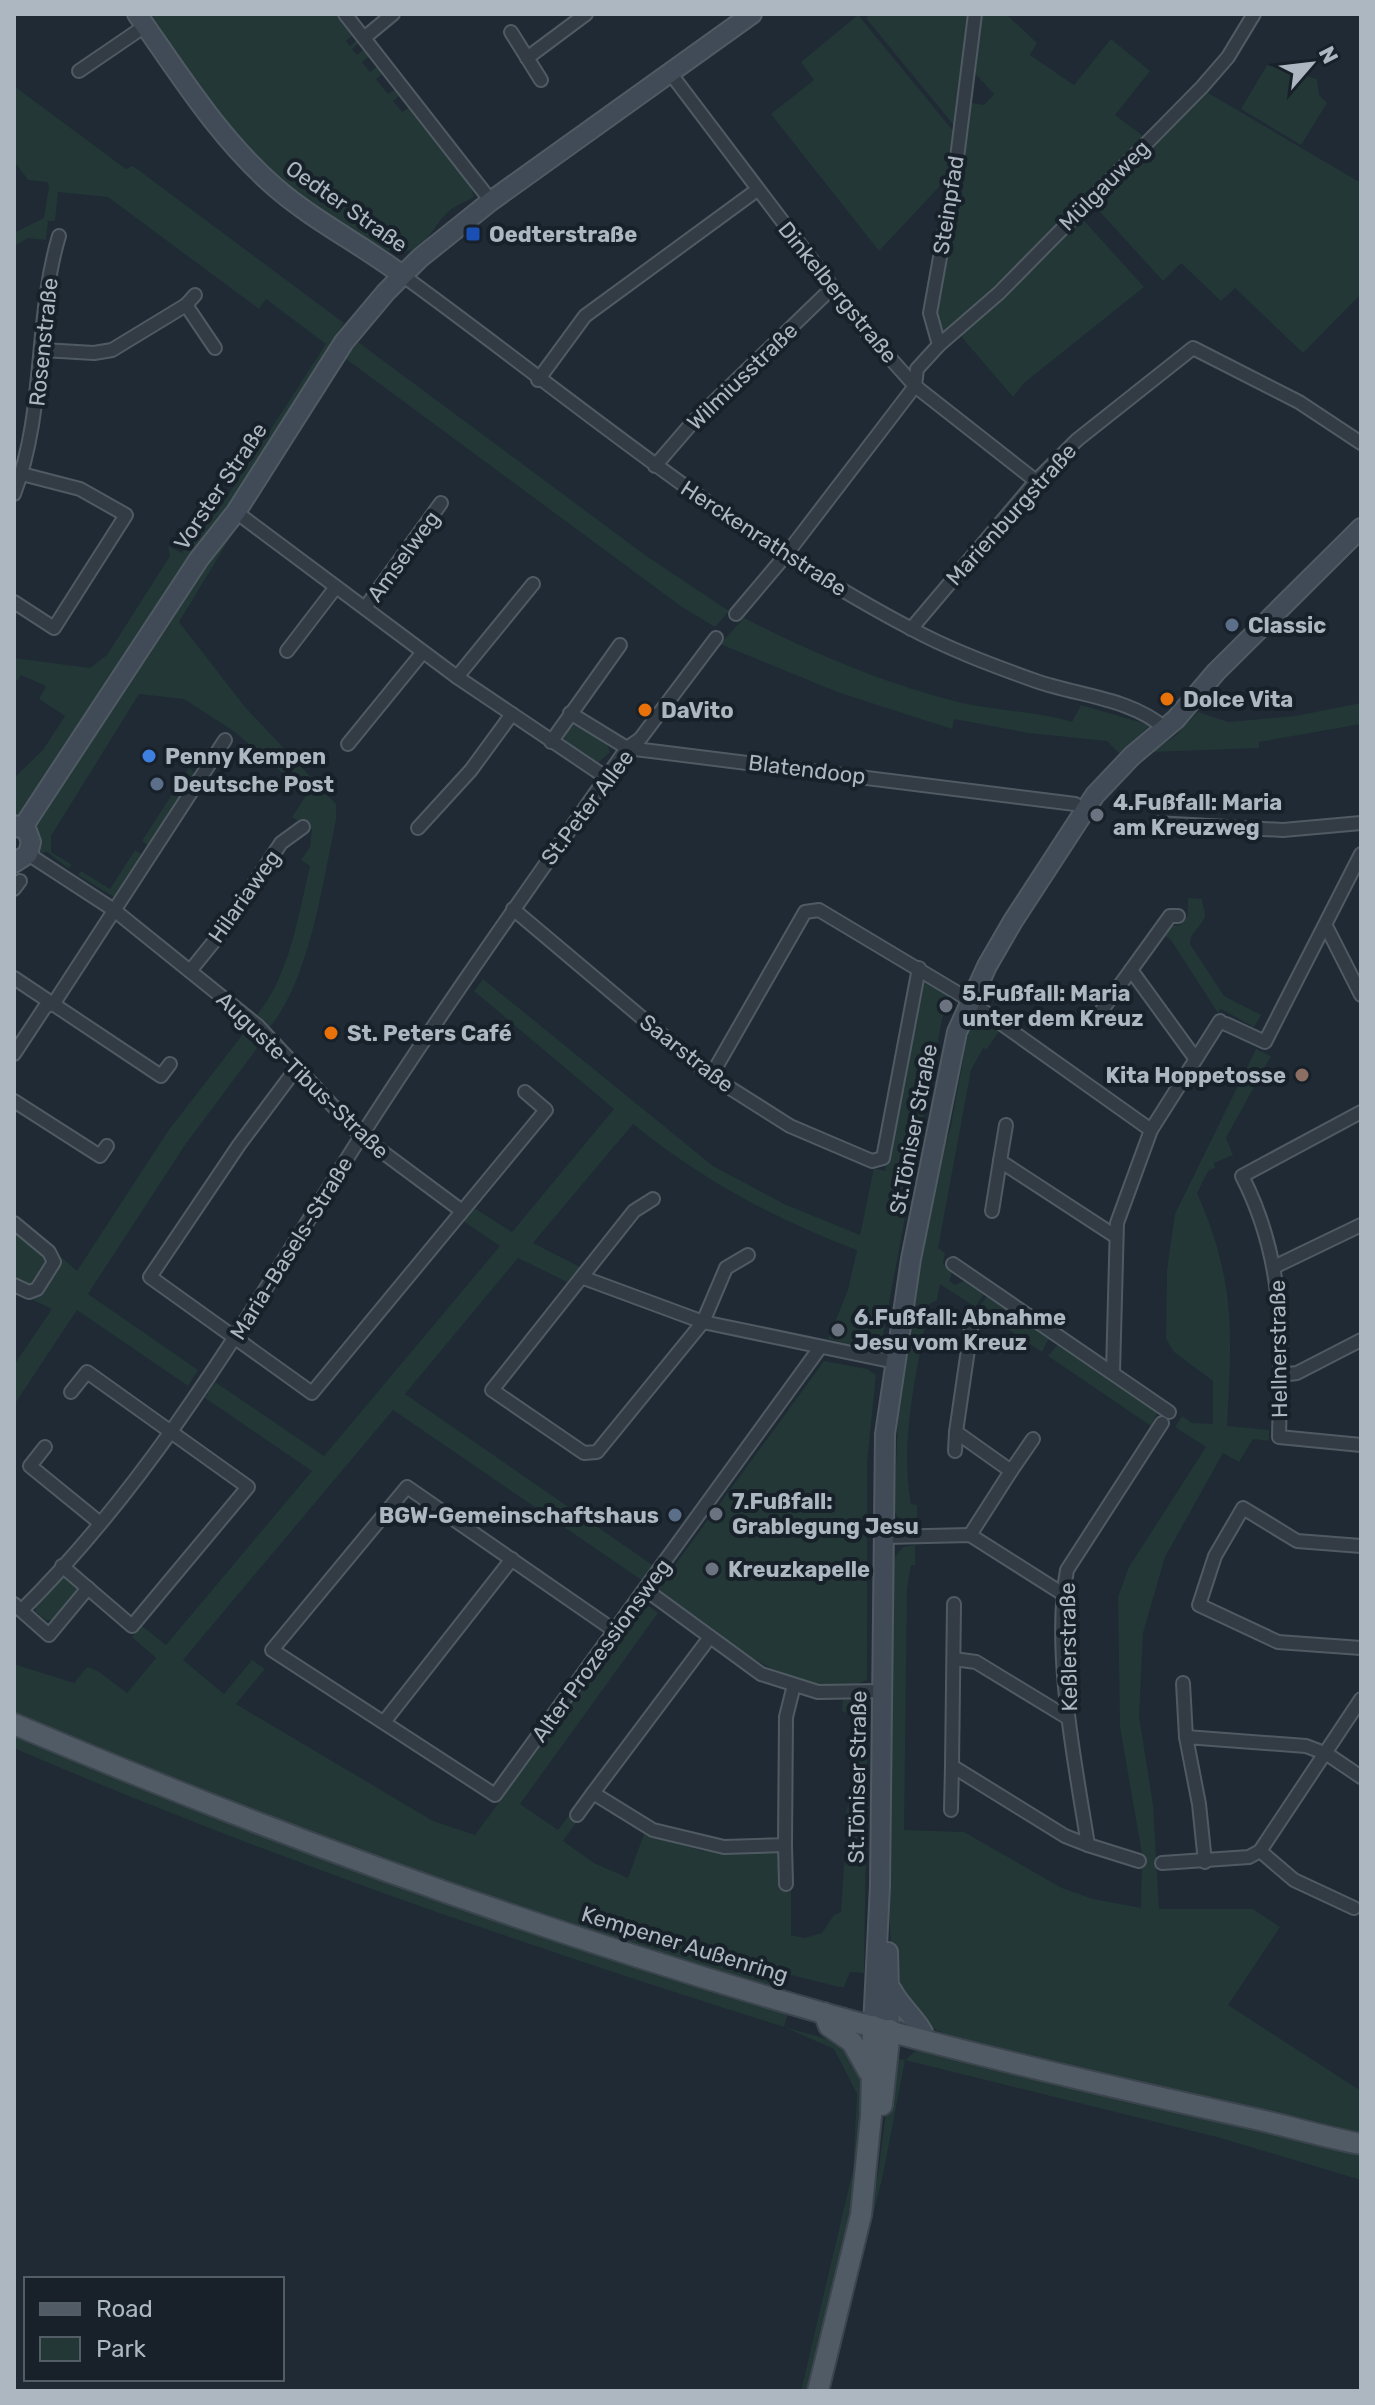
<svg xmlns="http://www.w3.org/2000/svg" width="1375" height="2405" font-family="Rubik,sans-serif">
  <rect width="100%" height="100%" fill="#1f2a34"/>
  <g fill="#223736">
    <path d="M145 14H337L353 35 346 41 350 46 357 40 359 43 352 49 357 55 364 49 370 56 362 62 370 72 378 66 383 73 376 79 388 94 396 89 400 95 393 101 402 112 410 107 470 184 474 197C467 201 459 204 453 208 434 221 430 247 404 252 389 255 366 239 354 232 256 174 208 106 145 14Z"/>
    <polygon points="871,14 971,14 957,129 866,18"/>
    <polygon points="977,14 1006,14 1037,43 1030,55 1074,85 1111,39 1150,71 1115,115 1147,139 997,290 942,337 932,314 965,102 984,105 994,94 969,67"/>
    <polygon points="858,15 954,132 952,173 879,251 771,114 814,80 801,62"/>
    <polygon points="1267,65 1317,79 1319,95 1327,103 1301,145 1241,109"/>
    <polygon points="14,86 126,169 133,166 344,323 329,345 332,348 219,525 23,810 14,818 14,778 43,750 65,716 39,699 46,686 21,675 17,681 14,679 14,658 90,668 107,655 170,556 168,546 182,553 198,527 221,506 326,344 266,299 259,309 108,197 58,192 55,221 48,221 46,240 28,238 14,246 14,233 44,218 49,186 47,182 28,180 14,161"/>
    <polygon points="1203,90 1361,183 1361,294 1303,353 1235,288 1221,301 1181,263 1163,281 1091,202"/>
    <polygon points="1078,214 1144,287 1024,383 1013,397 959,334 919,375 956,331"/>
    <polygon points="358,342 645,555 729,611 715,627 682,607 346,359 316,404 315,398 343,357 346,358"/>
    <path d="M236 528 179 622 245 707 336 804V820C323 881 310 978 270 1027L257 1015C290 974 298 916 310 866L301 860 310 847 312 829 292 817 307 794 235 732 184 699 139 694 51 836V852L72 865 68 868 47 852 41 853 33 835 35 823 202 570Z"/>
    <path d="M744 618C815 654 885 684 962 703 998 711 1038 711 1072 722L1081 705 1150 725 1120 754 1107 741 1028 733 954 719 952 729 840 693 720 644Z"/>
    <polygon points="1361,703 1361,724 1259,742 1259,748 1152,752 1175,736 1198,712 1228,722 1295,716"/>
    <polygon points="571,725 579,726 608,746 610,752 598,763 566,742 563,735"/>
    <polygon points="189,768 197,775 150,847 142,841"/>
    <polygon points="135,850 144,856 117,899 78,875 81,871 110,889"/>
    <path d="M1188 898 1202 899C1202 906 1207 913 1204 919 1199 929 1191 931 1190 944L1224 996 1261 1015 1254 1027 1221 1009 1218 1013 1171 940 1161 933 1166 926 1181 925 1188 915Z"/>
    <path d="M922 977 955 996 942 1019 881 1346 869 1349 828 1339 848 1290 857 1250C774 1219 702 1180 633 1124L533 1243 580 1267 567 1282 518 1258 405 1394 654 1566 643 1581 393 1410 183 1660 224 1694 252 1660 265 1669 236 1704 433 1821 475 1835 643 1607 649 1606 658 1613 520 1804 558 1830 570 1814 578 1820 563 1841 594 1863 628 1878 644 1834 703 1851 782 1853 781 1888 791 1889V1935L804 1938 822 1933 834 1915 841 1912 844 1866 851 1830 843 1823C854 1788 857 1754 856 1717L842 1711 843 1699 868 1703 864 1973 850 1972 844 1987H839L783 1973 784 1990 604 1935 299 1832 14 1717V1664L74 1683 87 1667 98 1671 127 1693 156 1658 132 1637 142 1626 166 1645 312 1471 205 1398 215 1382 324 1456 500 1246 463 1221 474 1208 512 1232 614 1109 474 991 483 979 713 1166 784 1204 860 1235 874 1168 885 1171Z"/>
    <path d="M978 1019 1000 1030 987 1049 983 1048 971 1070 938 1248 945 1253 943 1264 952 1272 949 1281 955 1285 966 1280 984 1294 975 1307 940 1284 937 1300 929 1304C918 1367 899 1440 911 1504L917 1505V1527H905L894 1512 899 1393 940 1157 950 1130 970 1023Z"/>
    <polygon points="243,1034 258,1047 185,1145 88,1294 198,1370 188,1386 77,1310 14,1405 14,1365 52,1309 31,1299 54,1272 60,1256 77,1271 168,1131"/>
    <path d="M1256 1049 1271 1056 1226 1138 1233 1155 1214 1163 1215 1168 1208 1171 1197 1193C1236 1281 1232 1333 1227 1426L1269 1430V1441L1253 1439 1239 1462 1223 1453 1165 1557 1143 1633 1139 1716 1153 1805 1159 1909H1253L1280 1927 1228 2005 1361 2091V2137C1298 2123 940 2050 915 2017 889 1981 891 1936 888 1894L893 1559 903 1547 915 1545V1565H911L907 1588 904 1830 964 1832 1062 1888 1093 1899 1141 1908 1142 1854 1120 1727 1118 1597 1129 1567 1206 1447 1175 1427 1182 1416 1192 1423 1213 1424V1381L1174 1352 1166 1339 1167 1270 1175 1214Z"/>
    <polygon points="14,1230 44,1253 49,1263 43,1275 30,1287 14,1282"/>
    <polygon points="987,1296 1050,1336 1042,1352 978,1309"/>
    <polygon points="1059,1343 1158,1411 1151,1426 1048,1356"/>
    <path d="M824 1361 867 1369 876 1375 867 1462V1680C802 1710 705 1626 656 1591Z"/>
    <polygon points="67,1575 76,1583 78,1592 54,1620 46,1620 36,1612 35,1604 59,1576"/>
    <path d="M14 1733 789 2011 784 2027 849 2045 862 2066 866 2157 813 2391H801L853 2170 857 2094 834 2049 784 2027C524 1945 264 1856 14 1748Z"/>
    <polygon points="920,2047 1080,2090 1335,2148 1361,2156 1361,2180 1217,2137 905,2060 883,2175 829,2391 825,2391 878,2174 893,2057 905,2060"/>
  </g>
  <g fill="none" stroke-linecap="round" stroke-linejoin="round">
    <g stroke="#505a63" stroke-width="16">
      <g id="street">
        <polyline points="345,14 491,201"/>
        <polyline points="511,32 541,80"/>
        <polyline points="364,38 393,14"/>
        <polyline points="527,58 586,14"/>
        <polyline points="79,71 145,26"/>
        <polyline points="671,74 864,329 915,386 1036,481"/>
        <path d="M402 275C569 396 725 530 908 627 948 649 994 666 1036 681 1079 696 1131 698 1166 729"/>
        <polyline points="186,305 215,348"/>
        <polyline points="939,345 999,293 1202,87 1228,57 1254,14"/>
        <polyline points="43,350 94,353 112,350 186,305 195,295"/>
        <polyline points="538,380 585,316 757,190"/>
        <polyline points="655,466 692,423 832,288"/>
        <path d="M14 494C46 411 34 320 59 236"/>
        <polyline points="236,512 457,677 607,778"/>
        <polyline points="14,602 54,628 126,515 80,489 22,474"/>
        <polyline points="365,608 441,503"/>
        <polyline points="736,614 785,556 915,386 917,369 939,345 930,313 955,174 975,14"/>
        <polyline points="911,629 1036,481 1077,440 1193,348 1299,402 1361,443"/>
        <polyline points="287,651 336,587"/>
        <polyline points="457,677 533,584"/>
        <polyline points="570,713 627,748 1075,804 1084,809"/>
        <polyline points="551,742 620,645"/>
        <polyline points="348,744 423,652"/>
        <polyline points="1156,823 1283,830 1361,823"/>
        <polyline points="418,828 471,770 512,714"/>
        <polyline points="28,854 114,910 258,1026 361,1136 462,1211"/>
        <polyline points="14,889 20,881"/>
        <polyline points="513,909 711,1076 790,1126 872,1161 883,1158 919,968"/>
        <polyline points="1178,916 1170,916 1131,970 1195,1058"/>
        <polyline points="1327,928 1361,995"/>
        <polyline points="190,971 224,929 281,843 303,827"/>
        <polyline points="14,978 161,1076 170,1064"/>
        <polyline points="1097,1017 1131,970"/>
        <polyline points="1226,1024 1265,1042 1361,854"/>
        <polyline points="14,1054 45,1007 54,1003 225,740"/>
        <polyline points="298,1066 239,1145 150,1277 312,1393 546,1110 525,1092"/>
        <polyline points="711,1076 805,912 819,910 961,995 1151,1130"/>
        <polyline points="14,1101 100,1156 107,1146"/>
        <path d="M1361 1112 1242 1176C1287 1264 1281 1341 1279 1437L1361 1445"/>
        <polyline points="1000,1161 1006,1125"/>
        <polyline points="653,1199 634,1211 492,1390 584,1453 597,1452 703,1322 726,1268 748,1255"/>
        <polyline points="992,1211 1000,1161 1115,1236"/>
        <polyline points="14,1223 49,1252 54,1262 37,1289 29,1292 14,1285"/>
        <polyline points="953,1264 1169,1412"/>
        <polyline points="1276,1266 1361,1225"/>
        <polyline points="584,1278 703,1322 895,1362"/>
        <polyline points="1113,1372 1117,1223 1151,1130 1220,1021"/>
        <polyline points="1280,1375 1297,1373 1361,1340"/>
        <polyline points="45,1447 30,1466 100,1523"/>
        <polyline points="955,1451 956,1432"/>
        <polyline points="1011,1471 1033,1439"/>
        <polyline points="970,1535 1011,1471 956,1432 971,1329"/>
        <polyline points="885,1537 970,1535 1063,1594"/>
        <polyline points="1361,1546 1297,1541 1243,1508 1215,1556 1199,1605 1278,1642 1361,1648"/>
        <polyline points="62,1566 132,1626 248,1487 87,1372 71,1392"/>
        <polyline points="646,1590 761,1674 818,1692 882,1691"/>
        <polyline points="14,1604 49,1635 88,1588"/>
        <polyline points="954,1604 952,1766 1065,1836 1088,1845"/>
        <path d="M22 1610C160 1473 256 1302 360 1138 445 1005 537 877 627 748L640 739 716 638"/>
        <polyline points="615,1631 407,1487 272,1650 495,1795 819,1349"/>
        <polyline points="710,1637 593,1793 653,1830 724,1847 785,1845 786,1717 794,1685"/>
        <polyline points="954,1659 976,1662 1068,1718"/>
        <polyline points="1183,1683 1186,1737"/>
        <polyline points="384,1722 512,1559"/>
        <polyline points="951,1810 952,1766"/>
        <polyline points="577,1815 593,1793"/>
        <polyline points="785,1845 786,1884"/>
        <polyline points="1260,1851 1294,1880 1354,1908"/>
        <path d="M1139 1861 1088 1845C1075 1763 1052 1650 1067 1570L1162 1423"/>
        <polyline points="1205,1862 1199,1804 1186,1737 1306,1746 1327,1754 1361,1777"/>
        <polyline points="1162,1863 1249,1857 1260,1851 1361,1699"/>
      </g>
    </g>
    <g stroke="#505a63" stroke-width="22">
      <g id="secondary">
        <path d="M137 14C180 75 218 137 275 187 314 221 361 244 402 275"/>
        <polyline points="14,825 27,831 31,842 28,854 14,863"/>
        <polyline points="23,827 199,559 236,512 344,342 386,292 420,258 491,201 752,14"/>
        <polyline points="888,1952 890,2030"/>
        <path d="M892 1990C901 2008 921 2022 926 2040"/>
        <polyline points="873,2026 880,1886 885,1434 911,1259 957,1032 987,966 1013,921 1095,795 1132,756 1176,719 1216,672 1361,528"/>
      </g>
    </g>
    <g stroke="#3c454e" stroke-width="24">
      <g id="primary">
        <path d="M14 1724C277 1836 548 1934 823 2013 964 2053 1107 2086 1251 2118 1288 2126 1324 2137 1361 2144"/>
        <polyline points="824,2013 829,2026 852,2042 869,2072"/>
        <polyline points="882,2105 890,2030"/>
        <polyline points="818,2391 861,2215 871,2116 873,2026"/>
      </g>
    </g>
    <use href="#street" stroke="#333c44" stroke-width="12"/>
    <use href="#secondary" stroke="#414b57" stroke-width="18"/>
    <use href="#primary" stroke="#505b65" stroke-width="20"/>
  </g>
  <rect fill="#1a4fb4" stroke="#182129" stroke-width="3" x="465" y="226" width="16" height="16" rx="4"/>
  <g fill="#5c6f8a" stroke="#182129" stroke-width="3">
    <circle cx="1232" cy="625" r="8"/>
    <circle cx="157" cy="784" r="8"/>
    <circle cx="675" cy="1515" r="8"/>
  </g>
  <g fill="#e8710a" stroke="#182129" stroke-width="3">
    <circle cx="1167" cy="699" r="8"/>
    <circle cx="645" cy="710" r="8"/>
    <circle cx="331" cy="1033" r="8"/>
  </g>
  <circle fill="#3f7fe0" stroke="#182129" stroke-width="3" cx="149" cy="756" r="8"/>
  <g fill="#6b7280" stroke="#182129" stroke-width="3">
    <circle cx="1097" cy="815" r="8"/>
    <circle cx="946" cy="1006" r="8"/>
    <circle cx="838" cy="1330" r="8"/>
    <circle cx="716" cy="1514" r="8"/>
    <circle cx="712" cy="1569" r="8"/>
  </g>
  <circle fill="#8d6e63" stroke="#182129" stroke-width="3" cx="1302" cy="1075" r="8"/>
  <g text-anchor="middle" stroke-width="8" stroke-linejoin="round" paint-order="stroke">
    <g font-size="22" fill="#acb7c2" stroke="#182129">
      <text transform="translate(1104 185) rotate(-45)" y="8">Mülgauweg</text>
      <text transform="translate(948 205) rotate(-81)" y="8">Steinpfad</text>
      <text transform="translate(347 206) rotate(35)" y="8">Oedter Straße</text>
      <text transform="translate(838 292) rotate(51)" y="8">Dinkelbergstraße</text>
      <text transform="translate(43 342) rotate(-84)" y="8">Rosenstraße</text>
      <text transform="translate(742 376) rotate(-44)" y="8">Wilmiusstraße</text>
      <text transform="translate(220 486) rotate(-56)" y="8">Vorster Straße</text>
      <text transform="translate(1011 514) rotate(-48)" y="8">Marienburgstraße</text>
      <text transform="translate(764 538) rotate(33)" y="8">Herckenrathstraße</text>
      <text transform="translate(403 556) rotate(-54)" y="8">Amselweg</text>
      <text transform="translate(807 769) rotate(7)" y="8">Blatendoop</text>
      <text transform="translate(587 807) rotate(-53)" y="8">St.Peter Allee</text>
      <text transform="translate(244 896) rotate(-55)" y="8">Hilariaweg</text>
      <text transform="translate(687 1053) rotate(38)" y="8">Saarstraße</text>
      <text transform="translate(303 1075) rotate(44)" y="8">Auguste-Tibus-Straße</text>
      <text transform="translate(913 1129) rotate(-79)" y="8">St.Töniser Straße</text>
      <text transform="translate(291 1248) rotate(-58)" y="8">Maria-Basels-Straße</text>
      <text transform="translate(1278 1349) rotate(-91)" y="8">Hellnerstraße</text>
      <text transform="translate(1068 1647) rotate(-91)" y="8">Keßlerstraße</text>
      <text transform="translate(601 1650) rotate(-54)" y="8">Alter Prozessionsweg</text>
      <text transform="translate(857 1777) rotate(-89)" y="8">St.Töniser Straße</text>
      <text transform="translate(685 1944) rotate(17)" y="8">Kempener Außenring</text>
    </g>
    <g font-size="22" font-weight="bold" fill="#acb7c2" stroke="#182129" text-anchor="start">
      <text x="489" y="242">Oedterstraße</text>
      <text x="1248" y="633">Classic</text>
      <text x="1183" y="707">Dolce Vita</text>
      <text x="661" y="718">DaVito</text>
      <text x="165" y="764">Penny Kempen</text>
      <text x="173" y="792">Deutsche Post</text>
      <text x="1113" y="810">4.Fußfall: Maria<tspan x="1113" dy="25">am Kreuzweg</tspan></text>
      <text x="962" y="1001">5.Fußfall: Maria<tspan x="962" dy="25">unter dem Kreuz</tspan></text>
      <text x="347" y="1041">St. Peters Café</text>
      <text x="1286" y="1083" text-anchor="end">Kita Hoppetosse</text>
      <text x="854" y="1325">6.Fußfall: Abnahme<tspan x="854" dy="25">Jesu vom Kreuz</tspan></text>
      <text x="732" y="1509">7.Fußfall:<tspan x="732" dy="25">Grablegung Jesu</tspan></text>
      <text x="659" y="1523" text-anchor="end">BGW-Gemeinschaftshaus</text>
      <text x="728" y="1577">Kreuzkapelle</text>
    </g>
  </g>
  <rect width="1375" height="2405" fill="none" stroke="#acb7c2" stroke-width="32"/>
  <rect x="24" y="2277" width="260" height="104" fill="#182129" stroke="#535d66" stroke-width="2"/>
  <rect x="40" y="2303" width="40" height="12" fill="#505b65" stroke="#535d66" stroke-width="2"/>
  <text x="96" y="2317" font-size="24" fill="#acb7c2">Road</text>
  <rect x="40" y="2337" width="40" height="24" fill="#223736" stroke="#535d66" stroke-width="2"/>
  <text x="96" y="2357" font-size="24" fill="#acb7c2">Park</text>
  <g transform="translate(1311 64) rotate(62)" stroke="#182129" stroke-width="6" paint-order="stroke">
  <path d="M0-6L14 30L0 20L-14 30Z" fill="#acb7c2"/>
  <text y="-12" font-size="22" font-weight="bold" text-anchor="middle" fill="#acb7c2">N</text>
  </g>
</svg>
